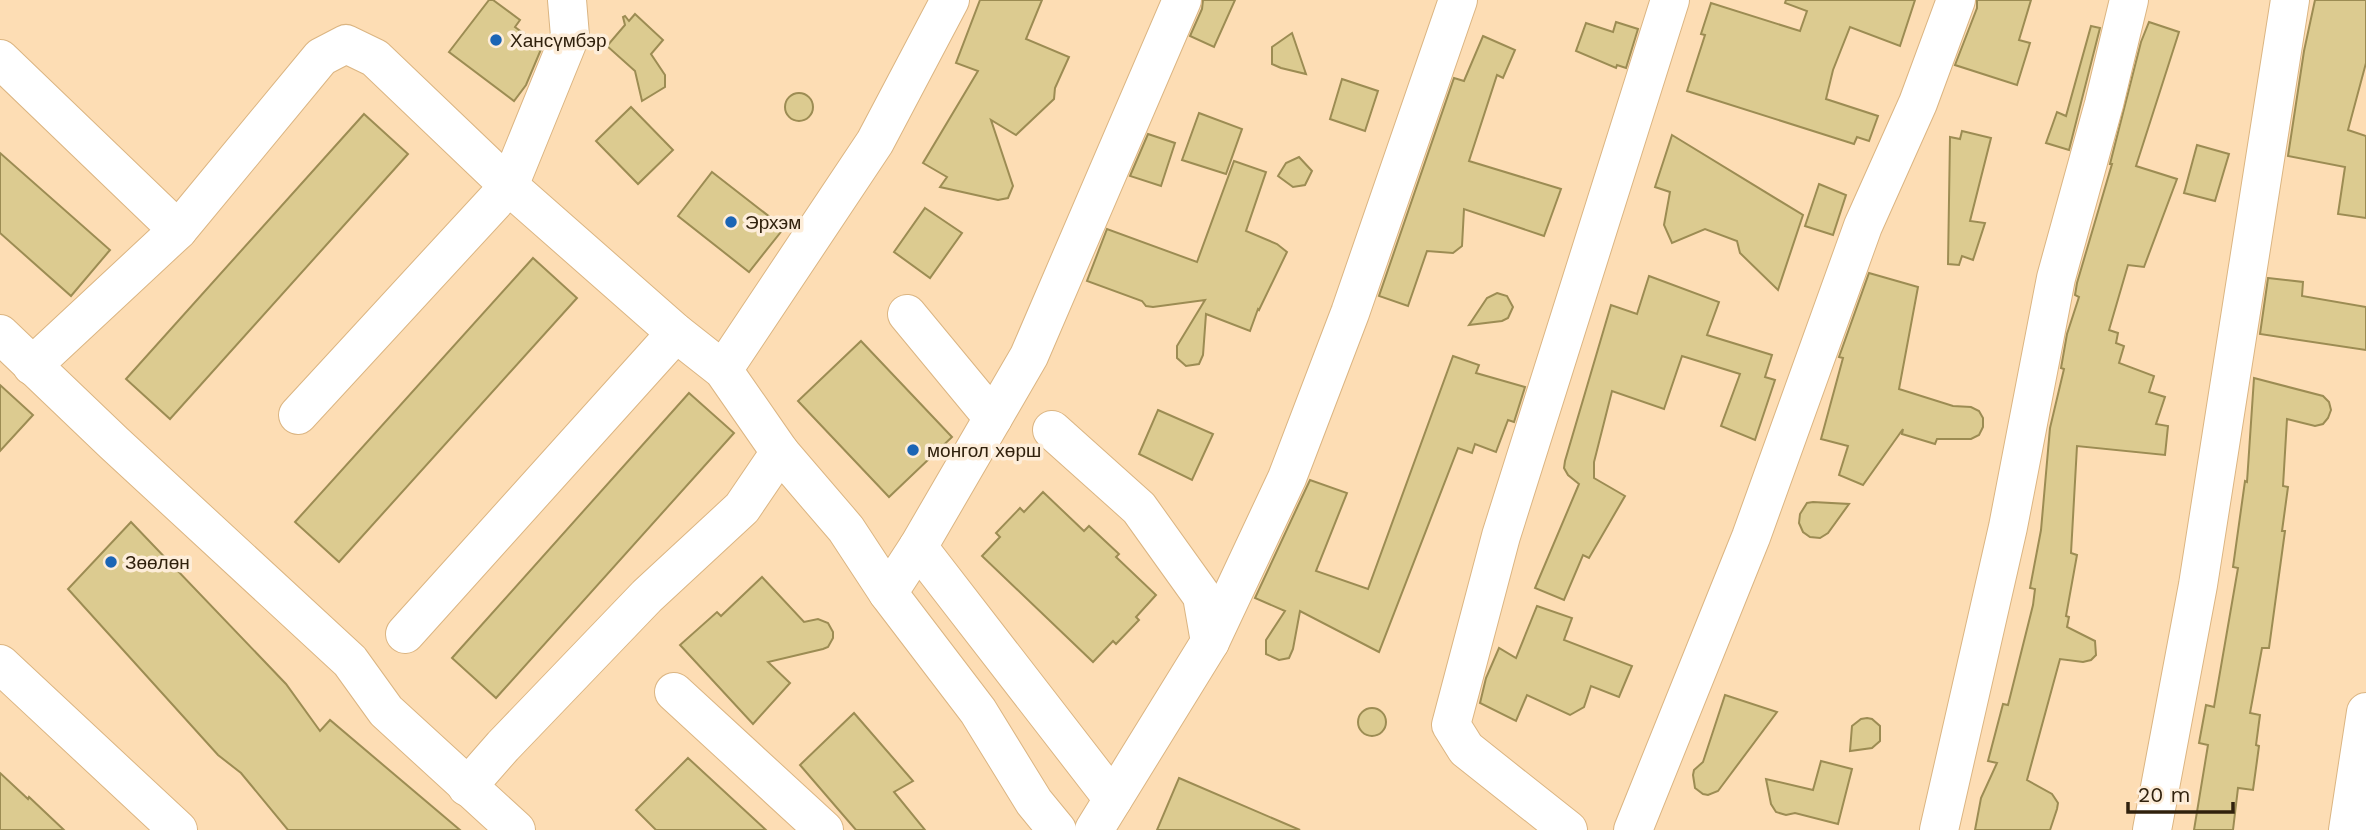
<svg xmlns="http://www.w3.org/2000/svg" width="2366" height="830" font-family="'Work Sans',sans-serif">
  <rect width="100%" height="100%" fill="#fdddb4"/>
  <g fill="#dccb90" stroke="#9c8c53" stroke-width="2">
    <polygon points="489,0 493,0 520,20 515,27 542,47 526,85 514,101 449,52"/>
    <polygon points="980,0 1042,0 1026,39 1069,57 1055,88 1054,99 1016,135 991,120 1013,186 1008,198 998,200 940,187 947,177 923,163 978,71 956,63"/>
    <polygon points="1203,0 1235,0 1214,47 1190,36 1202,9"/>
    <polygon points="1786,0 1915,0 1900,46 1850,27 1833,70 1826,99 1878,116 1869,141 1857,137 1854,144 1687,91 1705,35 1701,34 1711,3 1800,31 1807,11 1785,3"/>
    <polygon points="1977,0 2031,0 2019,40 2030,43 2017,85 1955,65 1977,8"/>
    <polygon points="2315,0 2366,0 2366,63 2348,130 2366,136 2366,218 2338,214 2345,167 2288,156 2304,51"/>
    <polygon points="635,14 663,40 651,54 665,75 665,87 642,101 635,71 607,46 625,25 623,17 625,16 629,21"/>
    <polygon points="1616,22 1638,29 1626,68 1617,65 1616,68 1576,51 1586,23 1613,32"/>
    <polygon points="2149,22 2179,32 2136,166 2177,179 2144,267 2128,265 2109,330 2118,333 2116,343 2124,346 2119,363 2154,376 2149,392 2165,397 2156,424 2168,426 2165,455 2077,446 2071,553 2077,555 2066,616 2069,617 2067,627 2095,641 2096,655 2091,660 2083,662 2060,659 2027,780 2052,794 2058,803 2057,809 2050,830 1975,830 1981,798 1997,763 1988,761 2003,704 2008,705 2033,605 2035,589 2030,588 2041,530 2050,428 2064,369 2061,368 2067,334 2079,297 2075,295 2077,283 2112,164 2110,164 2141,42"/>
    <polygon points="2091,26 2100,28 2069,150 2046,143 2057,112 2066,116"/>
    <polygon points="1292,33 1306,74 1281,68 1272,64 1272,47"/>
    <polygon points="1483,36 1515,50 1503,78 1497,75 1469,161 1561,189 1544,236 1464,209 1462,246 1453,253 1427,251 1408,306 1379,296 1454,78 1464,81"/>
    <polygon points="1342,79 1378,91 1365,131 1330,119"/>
    <circle cx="799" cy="107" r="14"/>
    <polygon points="631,107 673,150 638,184 596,141"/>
    <polygon points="1199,113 1242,129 1226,174 1182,160"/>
    <polygon points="364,114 408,154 170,419 126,379"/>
    <polygon points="1962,131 1991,138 1970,221 1985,223 1973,260 1962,256 1959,265 1948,264 1950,137 1960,139"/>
    <polygon points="1148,134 1175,143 1161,186 1130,176"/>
    <polygon points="1672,135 1803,215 1778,290 1740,253 1737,241 1705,229 1672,243 1664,225 1670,192 1655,187"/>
    <polygon points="2197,145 2229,154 2215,201 2184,193"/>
    <polygon points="0,153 110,250 71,296 0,233"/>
    <polygon points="1299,157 1312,171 1305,185 1293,187 1278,176 1286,163"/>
    <polygon points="1234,161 1266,172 1246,231 1277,244 1287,252 1259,310 1258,309 1250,331 1206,314 1203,355 1199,364 1186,366 1177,358 1177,346 1205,300 1153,307 1146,306 1142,301 1087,281 1107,229 1197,262"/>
    <polygon points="712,172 784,228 749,272 678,216"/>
    <polygon points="1819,184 1846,195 1833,235 1805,226"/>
    <polygon points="925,208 962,233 930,278 894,252"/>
    <polygon points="533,258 577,298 339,562 295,522"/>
    <polygon points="1869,273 1918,287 1899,389 1953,406 1971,407 1979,411 1983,418 1983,427 1979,435 1971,439 1937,439 1935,444 1902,434 1903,429 1863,485 1839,475 1848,446 1821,439 1843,358 1839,357"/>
    <polygon points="1649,276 1719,302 1707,335 1772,355 1765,377 1775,380 1755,440 1721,426 1740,374 1682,356 1664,409 1612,391 1594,462 1594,478 1625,496 1589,558 1583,555 1564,600 1535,588 1579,484 1568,475 1564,468 1565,461 1611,305 1637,314"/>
    <polygon points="2268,278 2303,282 2302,296 2366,307 2366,350 2260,334"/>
    <polygon points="1497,293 1507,296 1513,307 1508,318 1502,321 1469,325 1487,298"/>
    <polygon points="861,341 952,437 889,497 798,401"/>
    <polygon points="1453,356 1479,365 1476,373 1525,387 1514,422 1508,420 1496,452 1475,444 1472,453 1458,448 1379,652 1300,611 1293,649 1289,658 1279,660 1266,654 1266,640 1285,611 1255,598 1310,480 1347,493 1316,571 1368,589"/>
    <polygon points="2254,378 2323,396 2329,402 2331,410 2328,418 2323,424 2315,426 2287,419 2283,486 2288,487 2282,531 2285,531 2269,648 2262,648 2250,713 2260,715 2256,745 2259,746 2253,790 2238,788 2233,830 2194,830 2208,745 2199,743 2206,705 2214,707 2238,568 2233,567 2245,481 2247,482"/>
    <polygon points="0,385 33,415 0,451"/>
    <polygon points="689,393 734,433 496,698 452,658"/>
    <polygon points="1158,410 1213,434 1192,480 1139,454"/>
    <polygon points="1043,492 1084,531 1089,526 1119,554 1116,557 1156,595 1136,617 1139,620 1116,644 1113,641 1093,662 982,556 1000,537 996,533 1020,508 1024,512"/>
    <polygon points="1813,502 1849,504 1828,533 1820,538 1810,537 1803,532 1799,523 1800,514 1807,503"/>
    <polygon points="131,522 286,684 320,731 330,720 460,830 288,830 241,773 218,755 68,589"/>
    <polygon points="762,577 804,622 818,619 828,623 833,632 833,638 828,647 823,649 768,662 790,683 753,724 680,645 717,612 721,616"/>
    <polygon points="1537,606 1572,618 1564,640 1632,666 1619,697 1591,686 1584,707 1570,715 1527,695 1516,721 1480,703 1486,678 1499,648 1516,658"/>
    <polygon points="1725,695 1777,712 1718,791 1708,795 1703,794 1695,788 1693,775 1694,770 1703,762"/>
    <circle cx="1372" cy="722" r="14"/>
    <polygon points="854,713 913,781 894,792 925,830 856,830 800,765"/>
    <polygon points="1867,718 1872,719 1880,726 1880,741 1872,748 1850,751 1852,726 1861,719"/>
    <polygon points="688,758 766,830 656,830 636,810"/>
    <polygon points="1821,761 1852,769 1838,824 1795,813 1786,815 1776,812 1771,804 1766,779 1813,790"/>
    <polygon points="0,773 28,799 29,797 64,830 0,830"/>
    <polygon points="1179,778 1300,830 1157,830"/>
  </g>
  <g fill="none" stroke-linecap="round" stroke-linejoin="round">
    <g stroke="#dbb582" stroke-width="40">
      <g id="minor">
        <polyline points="0,59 178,230"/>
        <polyline points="907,314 993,418"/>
        <polyline points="0,334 114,443 350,661 386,711 516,830"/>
        <polyline points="32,366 178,230 321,57 346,44 375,58 509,186 676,333 723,370 780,452 846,529 888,593 978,711 1034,802 1057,830"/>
        <polyline points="723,370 875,142 950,0"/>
        <polyline points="298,415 509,186 570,36 567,0"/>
        <polyline points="1052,430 1139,508 1202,596 1210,642"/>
        <polyline points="918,547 1113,799"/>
        <polyline points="888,593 918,547 1029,356 1182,0"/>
        <polyline points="405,634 676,333"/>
        <polyline points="0,664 178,830"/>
        <polyline points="674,692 824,830"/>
        <polyline points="467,787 503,746 647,596 742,508 780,452"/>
        <polyline points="1094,830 1210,642 1287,478 1350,313 1458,0"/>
        <polyline points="1568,830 1466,749 1451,725 1501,536 1670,0"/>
        <polyline points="1633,830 1751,537 1863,226 1918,103 1956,0"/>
        <polyline points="1939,830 2008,527 2056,278 2104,104 2129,0"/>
        <polyline points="2152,830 2198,585 2290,0"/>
        <polyline points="2348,830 2366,712"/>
      </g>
    </g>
    <use href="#minor" stroke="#fff" stroke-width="38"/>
  </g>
  <g fill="#1b65b5" stroke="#fdedd9" stroke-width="2.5">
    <circle cx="496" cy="40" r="7"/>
    <circle cx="731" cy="222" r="7"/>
    <circle cx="913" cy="450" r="7"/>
    <circle cx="111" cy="562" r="7"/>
  </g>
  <g text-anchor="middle" stroke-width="7" stroke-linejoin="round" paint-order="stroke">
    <g font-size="19" fill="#30210d" stroke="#fdedd9" text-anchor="start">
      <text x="510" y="47">Хансүмбэр</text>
      <text x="745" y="229">Эрхэм</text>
      <text x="927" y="457">монгол хөрш</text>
      <text x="125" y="569">Зөөлөн</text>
    </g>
  </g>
  <path d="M2128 802v10h105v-10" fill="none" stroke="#30210d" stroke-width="3.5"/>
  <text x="2138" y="802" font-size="21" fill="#30210d" stroke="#fdedd9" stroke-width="5" paint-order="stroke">20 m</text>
</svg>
